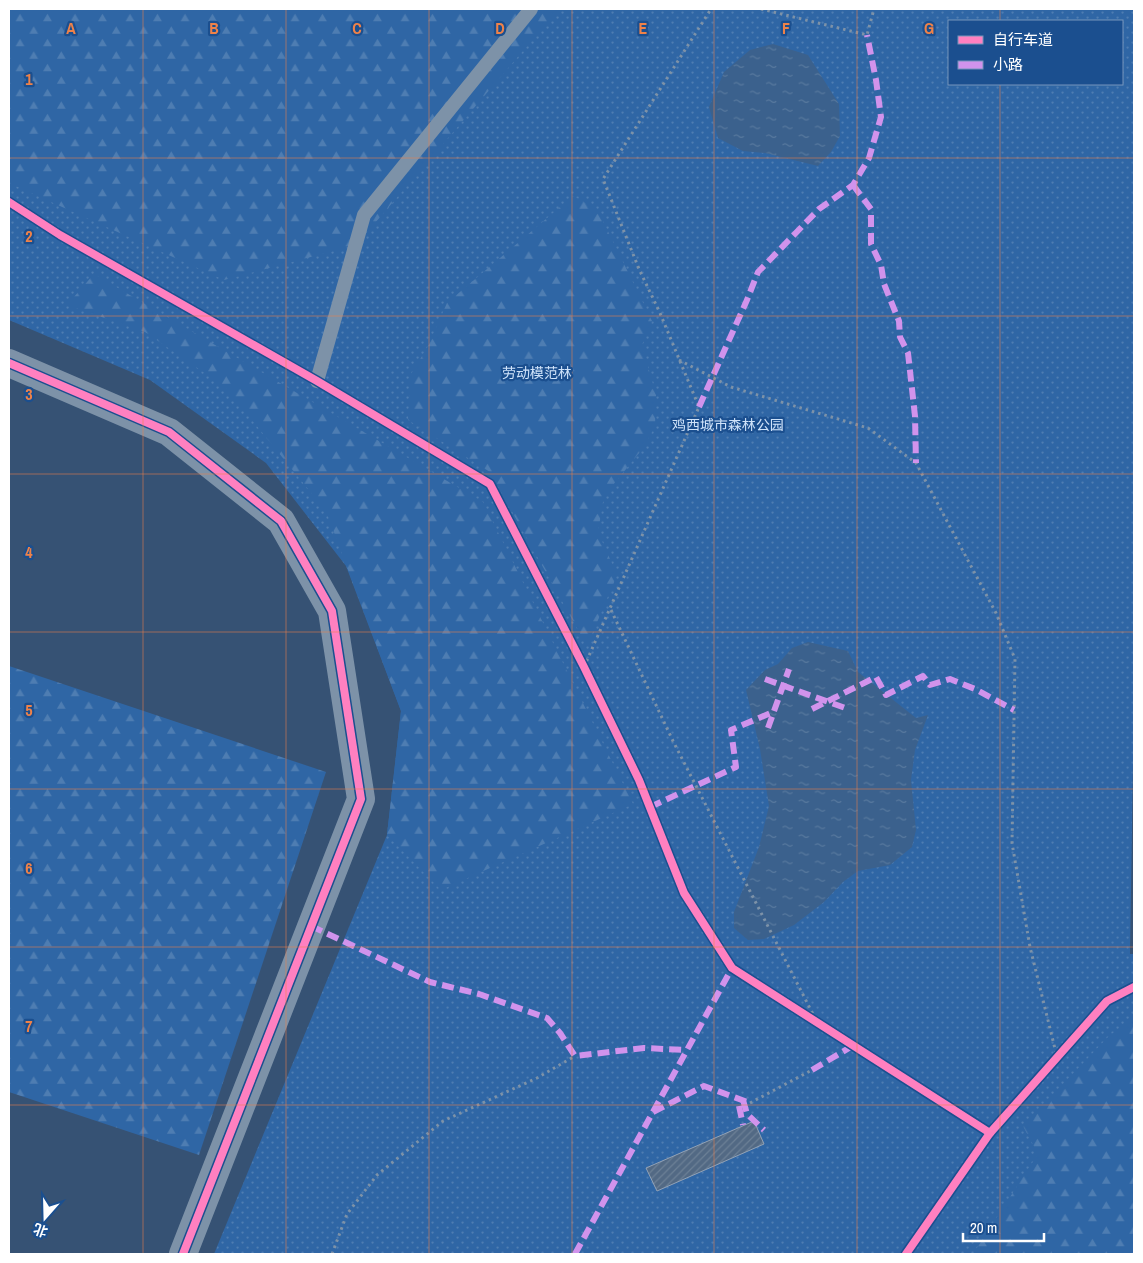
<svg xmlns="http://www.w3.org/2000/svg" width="1143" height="1263" font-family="'Archivo Narrow','Noto Sans SC',sans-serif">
  <defs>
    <pattern id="green-dots" width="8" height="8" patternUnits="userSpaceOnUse" patternTransform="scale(1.25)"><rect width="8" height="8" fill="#2f66a5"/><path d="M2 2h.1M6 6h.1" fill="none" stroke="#4e7db2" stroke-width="1.8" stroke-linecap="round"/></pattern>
    <pattern id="forest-firs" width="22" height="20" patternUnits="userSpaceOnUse" patternTransform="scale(1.25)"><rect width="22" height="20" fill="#2f66a5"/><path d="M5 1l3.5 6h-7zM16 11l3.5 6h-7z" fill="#4e7db2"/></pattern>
    <pattern id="water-ripples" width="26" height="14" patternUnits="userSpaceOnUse" patternTransform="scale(1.25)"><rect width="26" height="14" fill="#3b618d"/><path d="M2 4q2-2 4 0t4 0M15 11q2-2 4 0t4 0" fill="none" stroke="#58799e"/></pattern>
    <pattern id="building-hatch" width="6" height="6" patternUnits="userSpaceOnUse" patternTransform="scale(1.25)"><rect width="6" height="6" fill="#526984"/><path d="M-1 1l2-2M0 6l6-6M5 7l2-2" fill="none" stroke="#6c8096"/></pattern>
  </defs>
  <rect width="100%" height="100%" fill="#365274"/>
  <path fill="url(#green-dots)" fill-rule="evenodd" d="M9 9H1134V699L1130 954H1134V1254H214L387 835 401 711 346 566 266 463 150 380 9 320ZM949 21H1122V84H949Z"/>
  <g fill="url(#forest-firs)">
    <polygon points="9,9 559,9 356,245 224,280 9,183"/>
    <polygon points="573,196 597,209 652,321 642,345 656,395 655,426 644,447 604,496 598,532 617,575 587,646 490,472 408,420 411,374 427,348 447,303"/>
    <polygon points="94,274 483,502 633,804 441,890 387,835 401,711 326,511 225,387 145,332 67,305"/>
    <polygon points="9,666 326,772 199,1155 9,1092"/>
    <polygon points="1134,1017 1134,1254 973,1254 1038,1154 1023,1126 1109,1036"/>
  </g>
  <g fill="url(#water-ripples)">
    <polygon points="773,44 808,55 839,104 840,136 831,152 818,166 765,153 743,151 718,138 709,107 724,72 750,50"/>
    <polygon points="808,642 848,651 858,672 916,718 928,715 915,750 911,780 916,830 912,847 890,865 858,871 843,882 824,902 794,925 764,939 748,940 734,928 734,912 759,847 769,806 760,749 746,690 765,670 778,664 792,648"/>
  </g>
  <polygon fill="url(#building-hatch)" stroke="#92a2b6" points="754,1121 764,1144 657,1191 646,1168"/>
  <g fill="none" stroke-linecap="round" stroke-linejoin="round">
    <g stroke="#7d92a8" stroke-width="3" stroke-dasharray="2.5 4" stroke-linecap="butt">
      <polyline points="761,9 867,35 874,9"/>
      <polyline points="679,360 731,387 868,428 916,463 996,613 1015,659 1012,843 1030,947 1057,1057"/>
      <polyline points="611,610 673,741 817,1022"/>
      <polyline points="584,667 699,407 660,313 639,269 603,179 711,9"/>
      <polyline points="750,1103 812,1070"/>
      <polyline points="332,1254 347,1214 377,1175 443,1121 537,1078 575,1056"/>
    </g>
    <polyline stroke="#7d92a8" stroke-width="14" points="317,381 364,215 531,9"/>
    <polyline stroke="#7d92a8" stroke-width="28" points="9,363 169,432 281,521 332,611 361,799 183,1254"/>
    <g stroke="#d193ec" stroke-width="6" stroke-dasharray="12 6" stroke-linecap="butt">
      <polyline points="853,185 871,209 871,244 881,265 884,284 899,321 900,337 908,353 915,416 916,463"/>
      <polyline points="699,407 747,300 758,272 819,209 853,185 869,158 881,117 876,80 867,35"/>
      <polyline points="765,679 848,709"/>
      <polyline points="812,709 876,677 886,695 923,676 930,685 950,679 975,689 1014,710"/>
      <polyline points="768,728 789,669"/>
      <polyline points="650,807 736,767 731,730 773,712"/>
      <polyline points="311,926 430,982 479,994 547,1018 560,1033 575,1056 644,1048 687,1050"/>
      <polyline points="812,1070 854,1045"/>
      <polyline points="743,1100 747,1114 764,1130"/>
      <polyline points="739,1106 743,1125"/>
      <polyline points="653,1112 704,1086 750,1103"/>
      <polyline points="575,1254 732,968"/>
    </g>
    <g stroke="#1b4f8f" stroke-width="11">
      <g id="cycleway">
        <polyline points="9,202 60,235 317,381 490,484 584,667 639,780 684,893 732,968 990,1133"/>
        <polyline points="9,363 169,432 281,521 332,611 361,799 183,1254"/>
        <polyline points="906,1254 990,1133 1107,1001 1134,987"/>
      </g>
    </g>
    <use href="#cycleway" stroke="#ff80c0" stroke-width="8"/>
  </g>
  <path fill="none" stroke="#ee8249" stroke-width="1" stroke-opacity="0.55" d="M143 9V1254M286 9V1254M429 9V1254M572 9V1254M714 9V1254M857 9V1254M1000 9V21M1000 84V1254M9 158H1134M9 316H1134M9 474H1134M9 632H1134M9 789H1134M9 947H1134M9 1105H1134"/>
  <g text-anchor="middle" stroke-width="4.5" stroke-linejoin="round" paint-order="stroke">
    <g font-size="14" fill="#cfe3fa" stroke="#1b4f8f">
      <text x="537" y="378">劳动模范林</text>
      <text x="728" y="430">鸡西城市森林公园</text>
    </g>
  </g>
  <g font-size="16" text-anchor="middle" font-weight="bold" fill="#ee8249" stroke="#1b4f8f" stroke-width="4.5" stroke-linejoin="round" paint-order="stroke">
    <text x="71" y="34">A</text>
    <text x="214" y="34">B</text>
    <text x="357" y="34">C</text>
    <text x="500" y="34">D</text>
    <text x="643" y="34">E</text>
    <text x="786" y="34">F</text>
    <text x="929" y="34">G</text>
    <text x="29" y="85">1</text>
    <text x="29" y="242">2</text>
    <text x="29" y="400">3</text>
    <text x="29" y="558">4</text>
    <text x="29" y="716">5</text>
    <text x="29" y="874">6</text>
    <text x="29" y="1032">7</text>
  </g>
  <rect width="1143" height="1263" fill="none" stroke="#ffffff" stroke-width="20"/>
  <rect x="948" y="20" width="175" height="65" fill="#1b4f8f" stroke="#7695bc"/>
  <rect x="958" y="36" width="25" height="8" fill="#ff80c0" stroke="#7695bc"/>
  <text x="993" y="45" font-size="15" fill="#ffffff">自行车道</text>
  <rect x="958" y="61" width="25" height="8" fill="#d193ec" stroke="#7695bc"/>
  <text x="993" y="70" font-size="15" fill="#ffffff">小路</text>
  <g transform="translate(45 1218) rotate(200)" stroke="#1b4f8f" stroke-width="4" paint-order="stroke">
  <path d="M0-4L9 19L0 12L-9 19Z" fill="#ffffff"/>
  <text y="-8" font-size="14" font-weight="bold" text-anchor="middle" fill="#ffffff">北</text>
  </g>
  <path d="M963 1233v8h81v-8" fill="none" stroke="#ffffff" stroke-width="2.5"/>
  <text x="970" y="1233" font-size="15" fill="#ffffff" stroke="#1b4f8f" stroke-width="4" paint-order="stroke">20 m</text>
</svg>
